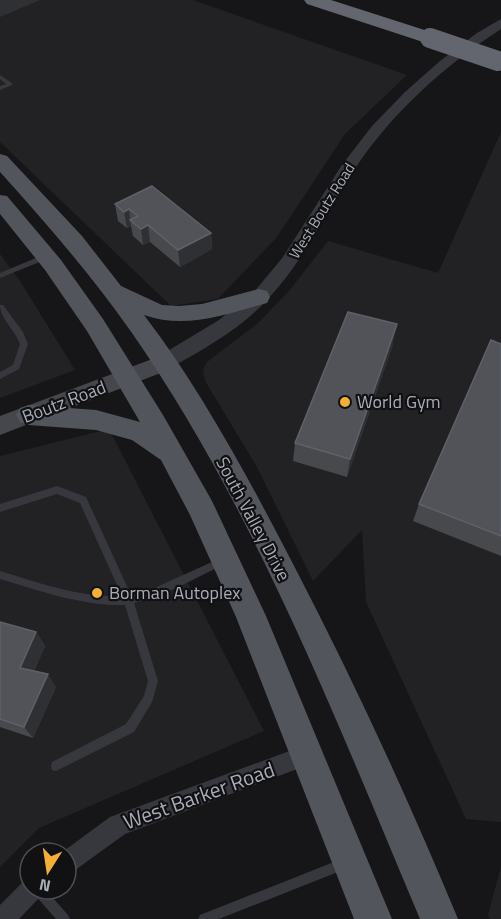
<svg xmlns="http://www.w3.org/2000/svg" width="501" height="919" font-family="'Titillium Web',sans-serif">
  <rect width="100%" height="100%" fill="#161618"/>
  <g fill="#222225">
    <polygon points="0,0 193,0 407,75 345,134 277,237 218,299 171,306 0,142"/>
    <polygon points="501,132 501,822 466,819 366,602 362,530 313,581 257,467 205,381 203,370 207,362 258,323 289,291 328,241 438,273"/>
    <polygon points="0,254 20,281 75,370 0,398"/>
    <polygon points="109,429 264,731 39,828 0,867 0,456"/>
    <polygon points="501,866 501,919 490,919 488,915"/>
  </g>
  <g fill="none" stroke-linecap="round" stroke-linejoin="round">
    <g fill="#37383d" fill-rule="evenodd">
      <polygon points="0,75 12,83 12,85 0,90 0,86 6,84 0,79"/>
      <polygon points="43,255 45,255 48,257 47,259 0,278 0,273"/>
      <path d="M0 305H3L23 332 28 344 19 369 0 379V372L13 365 20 344C15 330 0 318 0 305Z"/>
      <path d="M57 486 86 497 131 595 150 590 223 557 226 558 228 561 226 564C196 577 166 596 134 603L158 681 152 702 134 732 56 771 52 770 51 766 52 762 126 724 144 696 148 681 125 605C81 606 41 591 0 579V571C40 583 80 598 122 596L80 503 57 494 0 512V504Z"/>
      <polygon points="344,858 348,860 350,864 348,868 219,919 198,919 200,915"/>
      <polygon points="31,889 45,889 68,915 70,919 56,919 33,893"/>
    </g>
    <g fill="#37383d" fill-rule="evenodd">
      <polygon points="306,745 313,749 317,756 313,763 125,834 74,871 66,874 66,853 61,853 110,817"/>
      <polygon points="30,878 30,889 44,889 40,897 19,919 0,919 0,905 24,881"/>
    </g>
    <path fill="#37383d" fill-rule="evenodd" d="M501 19V29C445 65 393 112 356 167 327 211 304 261 267 300 240 329 204 349 170 368L163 370 156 368 153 363 156 358 219 320 254 292 283 257 342 165 372 126 405 92 440 61 477 33Z"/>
    <polygon fill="#45474d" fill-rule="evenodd" points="163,355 171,357 174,363 171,369 0,435 0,416"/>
    <g fill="#53555c" fill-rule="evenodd">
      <path d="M0 154 7 156 82 236 121 286 162 305 179 306 202 304 259 289 267 291 270 297 267 303C226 314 186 330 144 315 200 388 249 479 291 560 352 677 408 798 458 919H420C336 720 256 512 132 333 92 276 47 224 0 172Z"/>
      <polygon points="0,195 7,196 61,260 103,319 163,415 212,501 266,616 392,919 354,919 236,617 190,515 161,460 132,440 96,430 29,425 20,422 16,415 20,408 29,405 96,410 140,422 87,331 45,270 0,214"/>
    </g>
    <polygon fill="#63666e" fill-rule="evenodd" points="304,0 331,0 437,34 440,38 437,42 423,42 307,4"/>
    <polyline stroke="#63666e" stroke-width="20" points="430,38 498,61"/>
  </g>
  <g fill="#47494d">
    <polygon points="115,204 211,233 212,249 180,267 150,242 143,245 133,236 131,226 127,228 118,221"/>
    <polygon points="393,344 347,477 293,461 295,443"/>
    <polygon points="501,344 501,556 413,521 419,504"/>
    <polygon points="0,622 36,632 45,646 34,671 56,687 33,738 0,727"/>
  </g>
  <g fill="#2f3033">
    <polygon points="0,0 40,0 0,17"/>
    <polygon points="129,209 131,226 127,228 124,212"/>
    <polygon points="148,225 150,242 143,245 141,229"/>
    <polygon points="211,233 212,249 180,267 178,250"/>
    <polygon points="397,324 393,344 347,477 350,459"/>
    <polygon points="36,632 45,646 30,681 20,668"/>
    <polygon points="48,674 56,687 33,738 24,727"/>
  </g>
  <g fill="#525359" stroke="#5f6168" stroke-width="1.5">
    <polygon points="152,186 211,233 178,250 148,225 141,229 130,220 138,216 129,209 124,212 115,204"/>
    <polygon points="348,312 397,324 350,459 295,443"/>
    <polygon points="491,340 501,344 501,536 419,504"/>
    <polygon points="0,622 36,632 20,668 48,674 24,727 0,719"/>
  </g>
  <g fill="#f2b134" stroke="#111113" stroke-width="2">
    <circle cx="345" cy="402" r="6"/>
    <circle cx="97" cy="593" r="6"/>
  </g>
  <g text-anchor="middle" stroke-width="4.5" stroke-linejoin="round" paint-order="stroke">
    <g font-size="15" fill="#a8adb8" stroke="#111113">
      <text transform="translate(322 211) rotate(-58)" y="5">West Boutz Road</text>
    </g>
    <g font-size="18" fill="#a8adb8" stroke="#111113">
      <text transform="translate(64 402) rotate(-21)" y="6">Boutz Road</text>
      <text transform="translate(253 519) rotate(62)" y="6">South Valley Drive</text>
    </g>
    <g font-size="18" fill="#a8adb8" stroke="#111113" text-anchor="start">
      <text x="357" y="408">World Gym</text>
      <text x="109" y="599">Borman Autoplex</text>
    </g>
    <g font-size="21" fill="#a8adb8" stroke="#111113">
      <text transform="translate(199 796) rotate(-20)" y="7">West Barker Road</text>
    </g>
  </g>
  <g transform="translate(48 871) rotate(192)"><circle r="28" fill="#111113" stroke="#4d4f55" stroke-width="1.5"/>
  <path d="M0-4.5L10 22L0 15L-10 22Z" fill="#f2b134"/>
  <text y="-9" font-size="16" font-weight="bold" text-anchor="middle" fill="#a8adb8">N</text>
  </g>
</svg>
